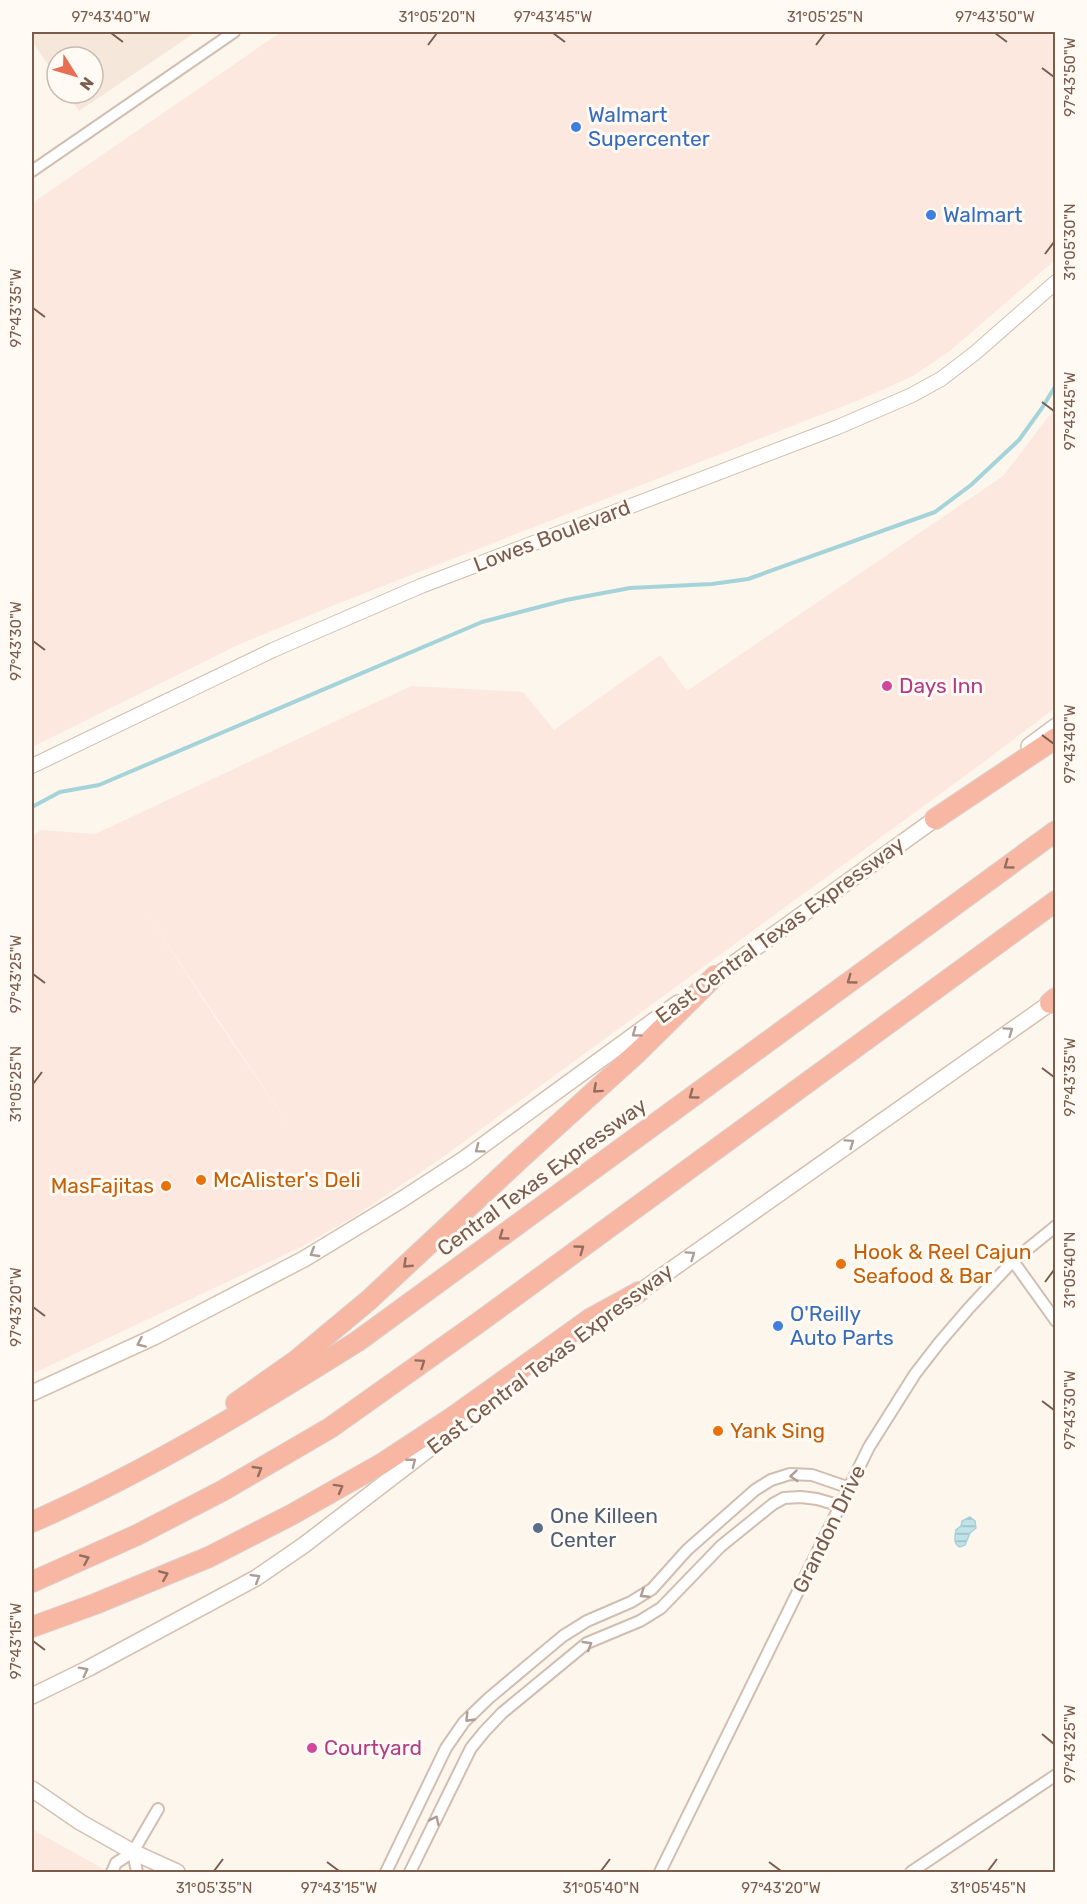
<svg xmlns="http://www.w3.org/2000/svg" width="1087" height="1904" font-family="Rubik,sans-serif">
  <defs>
    <pattern id="water-rules" width="6" height="5" patternUnits="userSpaceOnUse" patternTransform="scale(1.5)"><rect width="6" height="5" fill="#bfe3e8"/><path d="M0 2.5h6" fill="none" stroke="#a0bbbe"/></pattern>
  </defs>
  <rect width="100%" height="100%" fill="#fdf6ec"/>
  <polygon fill="#f5e8da" points="32,32 196,32 79,111 67,93 93,93 93,57 57,57 57,78 32,41"/>
  <g fill="#fde8e0" fill-rule="evenodd">
    <polygon points="281,32 1055,32 1055,260 950,351 913,376 864,398 337,604 238,645 32,747 32,203"/>
    <path d="M1055 408V708L969 773 443 1157 352 1218 299 1248 32 1374V836L41 830 95 834 411 686 523 692 554 730 660 655 687 691 1003 476ZM146 912 296 1136 217 1020Z"/>
    <polygon points="32,1829 109,1872 32,1872"/>
  </g>
  <path fill="url(#water-rules)" stroke="#a5d3da" stroke-width="1.5" d="M970 1517 975 1521 976 1528 970 1533 965 1545 960 1547C953 1544 955 1536 956 1530L961 1526 962 1521Z"/>
  <g fill="none" stroke-linecap="round" stroke-linejoin="round">
    <polyline stroke="#a5d3da" stroke-width="4" points="32,807 60,792 99,785 482,622 566,600 630,588 712,584 748,579 935,512 971,485 1019,440 1042,408 1056,385"/>
    <g stroke="#d1beb0" stroke-width="14">
      <g id="minor">
        <polyline points="32,171 234,32"/>
        <polyline points="1013,1261 1056,1321"/>
        <polyline points="133,1852 137,1872"/>
        <polyline points="112,1872 116,1863 133,1852 158,1809"/>
        <polyline points="386,1872 446,1748 464,1722 489,1698 563,1636 587,1621 631,1602 652,1589 687,1550 755,1490 771,1480 790,1474 812,1475 850,1488"/>
        <polyline points="410,1872 471,1748 484,1732 502,1713 587,1643 640,1621 661,1608 721,1546 773,1504 784,1498 801,1497 817,1499 841,1506"/>
        <polyline points="660,1872 869,1447 915,1374 939,1343 969,1308 1013,1261 1056,1226"/>
        <polyline points="911,1872 1056,1775"/>
      </g>
    </g>
    <g stroke="#d1beb0" stroke-width="16">
      <polyline id="tertiary" points="32,766 273,650 421,586 838,427 912,395 941,379 975,353 1056,282"/>
    </g>
    <g stroke="#d6c0b0" stroke-width="18">
      <g id="secondary">
        <polyline points="1029,746 1056,726"/>
        <polyline points="708,982 942,814"/>
        <polyline points="631,1298 1056,999"/>
        <polyline points="32,1393 154,1337 304,1259 401,1200 464,1159 678,1003"/>
        <polyline points="32,1696 89,1668 256,1578 304,1545 494,1399"/>
        <polyline points="32,1789 80,1822 133,1852 177,1872"/>
      </g>
    </g>
    <g stroke="#dad1cd" stroke-width="22">
      <g id="motorway">
        <polyline points="935,819 1056,738"/>
        <polyline points="1050,1003 1056,998"/>
        <polyline points="236,1403 297,1360 369,1300 520,1159 638,1052 715,976"/>
        <path d="M32 1522C146 1472 253 1407 358 1341L1056 831"/>
        <polyline points="32,1582 137,1535 222,1491 330,1428 478,1323 1056,901"/>
        <polyline points="32,1627 95,1604 209,1557 291,1515 383,1463 453,1417 590,1319 639,1292"/>
      </g>
    </g>
    <use href="#minor" stroke="#fff" stroke-width="10"/>
    <use href="#tertiary" stroke="#fff" stroke-width="14"/>
    <use href="#secondary" stroke="#fff" stroke-width="15"/>
    <use href="#motorway" stroke="#f7b7a3" stroke-width="20"/>
  </g>
  <defs><path id="oneway-chevron" d="M-2-3.5L2.5 0L-2 3.5" fill="none" stroke-width="1.6" stroke-linecap="round" stroke-linejoin="round" transform="scale(1.5)"/></defs>
  <g stroke="#936e5e">
    <use href="#oneway-chevron" transform="translate(1008 865) rotate(144)"/>
    <use href="#oneway-chevron" transform="translate(851 980) rotate(144)"/>
    <use href="#oneway-chevron" transform="translate(597 1089) rotate(138)"/>
    <use href="#oneway-chevron" transform="translate(693 1095) rotate(144)"/>
    <use href="#oneway-chevron" transform="translate(503 1236) rotate(144)"/>
    <use href="#oneway-chevron" transform="translate(580 1249) rotate(-36)"/>
    <use href="#oneway-chevron" transform="translate(407 1264) rotate(137)"/>
    <use href="#oneway-chevron" transform="translate(421 1363) rotate(-35)"/>
    <use href="#oneway-chevron" transform="translate(258 1470) rotate(-31)"/>
    <use href="#oneway-chevron" transform="translate(339 1488) rotate(-29)"/>
    <use href="#oneway-chevron" transform="translate(85 1559) rotate(-24)"/>
    <use href="#oneway-chevron" transform="translate(164 1575) rotate(-23)"/>
  </g>
  <g stroke="#af9d94">
    <use href="#oneway-chevron" transform="translate(1009 1031) rotate(-35)"/>
    <use href="#oneway-chevron" transform="translate(636 1033) rotate(144)"/>
    <use href="#oneway-chevron" transform="translate(850 1143) rotate(-35)"/>
    <use href="#oneway-chevron" transform="translate(479 1149) rotate(143)"/>
    <use href="#oneway-chevron" transform="translate(314 1253) rotate(149)"/>
    <use href="#oneway-chevron" transform="translate(691 1255) rotate(-35)"/>
    <use href="#oneway-chevron" transform="translate(141 1343) rotate(156)"/>
    <use href="#oneway-chevron" transform="translate(412 1462) rotate(-38)"/>
    <use href="#oneway-chevron" transform="translate(794 1476) rotate(175)"/>
    <use href="#oneway-chevron" transform="translate(256 1578) rotate(-31)"/>
    <use href="#oneway-chevron" transform="translate(644 1594) rotate(147)"/>
    <use href="#oneway-chevron" transform="translate(588 1645) rotate(-31)"/>
    <use href="#oneway-chevron" transform="translate(84 1671) rotate(-27)"/>
    <use href="#oneway-chevron" transform="translate(469 1718) rotate(134)"/>
    <use href="#oneway-chevron" transform="translate(435 1820) rotate(-64)"/>
  </g>
  <path fill="none" stroke="#7a5c4d" stroke-width="2" d="M111 33 123 42M553 33 565 42M995 33 1007 42M428 45 437 33M816 45 825 33M1042 68 1054 77M1045 254 1054 242M33 308 45 317M1042 402 1054 411M33 641 45 650M1042 735 1054 744M33 974 45 983M1042 1068 1054 1077M33 1084 42 1072M1045 1282 1054 1270M33 1307 45 1316M1042 1401 1054 1410M33 1641 45 1650M1042 1734 1054 1744M327 1862 339 1871M769 1862 781 1871M214 1871 223 1859M601 1871 610 1859M988 1871 997 1859"/>
  <g fill="#3f7fe0" stroke="#fffaf3" stroke-width="2">
    <circle cx="576" cy="127" r="6"/>
    <circle cx="931" cy="215" r="6"/>
    <circle cx="778" cy="1326" r="6"/>
  </g>
  <g fill="#d1479c" stroke="#fffaf3" stroke-width="2">
    <circle cx="887" cy="686" r="6"/>
    <circle cx="312" cy="1748" r="6"/>
  </g>
  <g fill="#e8710a" stroke="#fffaf3" stroke-width="2">
    <circle cx="201" cy="1180" r="6"/>
    <circle cx="166" cy="1186" r="6"/>
    <circle cx="841" cy="1264" r="6"/>
    <circle cx="718" cy="1431" r="6"/>
  </g>
  <circle fill="#5c6f8a" stroke="#fffaf3" stroke-width="2" cx="538" cy="1528" r="6"/>
  <g text-anchor="middle" stroke-width="6" stroke-linejoin="round" paint-order="stroke">
    <g font-size="21" fill="#366cbe" stroke="#fffaf3" text-anchor="start">
      <text x="588" y="122">Walmart<tspan x="588" dy="24">Supercenter</tspan></text>
      <text x="943" y="222">Walmart</text>
      <text x="790" y="1321">O'Reilly<tspan x="790" dy="24">Auto Parts</tspan></text>
    </g>
    <g font-size="21" fill="#7a5c4d" stroke="#fffaf3">
      <text transform="translate(552 536) rotate(-21)" y="7">Lowes Boulevard</text>
      <text transform="translate(780 930) rotate(-36)" y="7">East Central Texas Expressway</text>
      <text transform="translate(542 1177) rotate(-36)" y="7">Central Texas Expressway</text>
      <text transform="translate(550 1359) rotate(-37)" y="7">East Central Texas Expressway</text>
      <text transform="translate(829 1529) rotate(-64)" y="7">Grandon Drive</text>
    </g>
    <g font-size="21" fill="#b23c85" stroke="#fffaf3" text-anchor="start">
      <text x="899" y="693">Days Inn</text>
      <text x="324" y="1755">Courtyard</text>
    </g>
    <g font-size="21" fill="#c56008" stroke="#fffaf3" text-anchor="start">
      <text x="213" y="1187">McAlister's Deli</text>
      <text x="154" y="1193" text-anchor="end">MasFajitas</text>
      <text x="853" y="1259">Hook &amp; Reel Cajun<tspan x="853" dy="24">Seafood &amp; Bar</tspan></text>
      <text x="730" y="1438">Yank Sing</text>
    </g>
    <g font-size="21" fill="#4e5e75" stroke="#fffaf3" text-anchor="start">
      <text x="550" y="1523">One Killeen<tspan x="550" dy="24">Center</tspan></text>
    </g>
  </g>
  <rect width="1087" height="1904" fill="none" stroke="#fffaf3" stroke-width="66"/>
  <g transform="translate(75 75) rotate(127)"><circle r="28" fill="#fffaf3" stroke="#cabbb1" stroke-width="1.5"/>
  <path d="M0-4.5L10 22L0 15L-10 22Z" fill="#e76f51"/>
  <text y="-9" font-size="16" font-weight="bold" text-anchor="middle" fill="#7a5c4d">N</text>
  </g>
  <rect x="33" y="33" width="1021" height="1838" fill="none" stroke="#7a5c4d" stroke-width="2"/>
  <g font-size="15" text-anchor="middle" fill="#7a5c4d">
    <text x="111" y="22">97°43'40"W</text>
    <text x="437" y="22">31°05'20"N</text>
    <text x="553" y="22">97°43'45"W</text>
    <text x="825" y="22">31°05'25"N</text>
    <text x="995" y="22">97°43'50"W</text>
    <text transform="translate(1070 77) rotate(-90)" y="5">97°43'50"W</text>
    <text transform="translate(1070 242) rotate(-90)" y="5">31°05'30"N</text>
    <text transform="translate(16 308) rotate(-90)" y="5">97°43'35"W</text>
    <text transform="translate(1070 411) rotate(-90)" y="5">97°43'45"W</text>
    <text transform="translate(16 641) rotate(-90)" y="5">97°43'30"W</text>
    <text transform="translate(1070 744) rotate(-90)" y="5">97°43'40"W</text>
    <text transform="translate(16 974) rotate(-90)" y="5">97°43'25"W</text>
    <text transform="translate(1070 1077) rotate(-90)" y="5">97°43'35"W</text>
    <text transform="translate(16 1084) rotate(-90)" y="5">31°05'25"N</text>
    <text transform="translate(1070 1270) rotate(-90)" y="5">31°05'40"N</text>
    <text transform="translate(16 1307) rotate(-90)" y="5">97°43'20"W</text>
    <text transform="translate(1070 1410) rotate(-90)" y="5">97°43'30"W</text>
    <text transform="translate(16 1641) rotate(-90)" y="5">97°43'15"W</text>
    <text transform="translate(1070 1744) rotate(-90)" y="5">97°43'25"W</text>
    <text x="214" y="1893">31°05'35"N</text>
    <text x="339" y="1893">97°43'15"W</text>
    <text x="601" y="1893">31°05'40"N</text>
    <text x="781" y="1893">97°43'20"W</text>
    <text x="988" y="1893">31°05'45"N</text>
  </g>
</svg>
